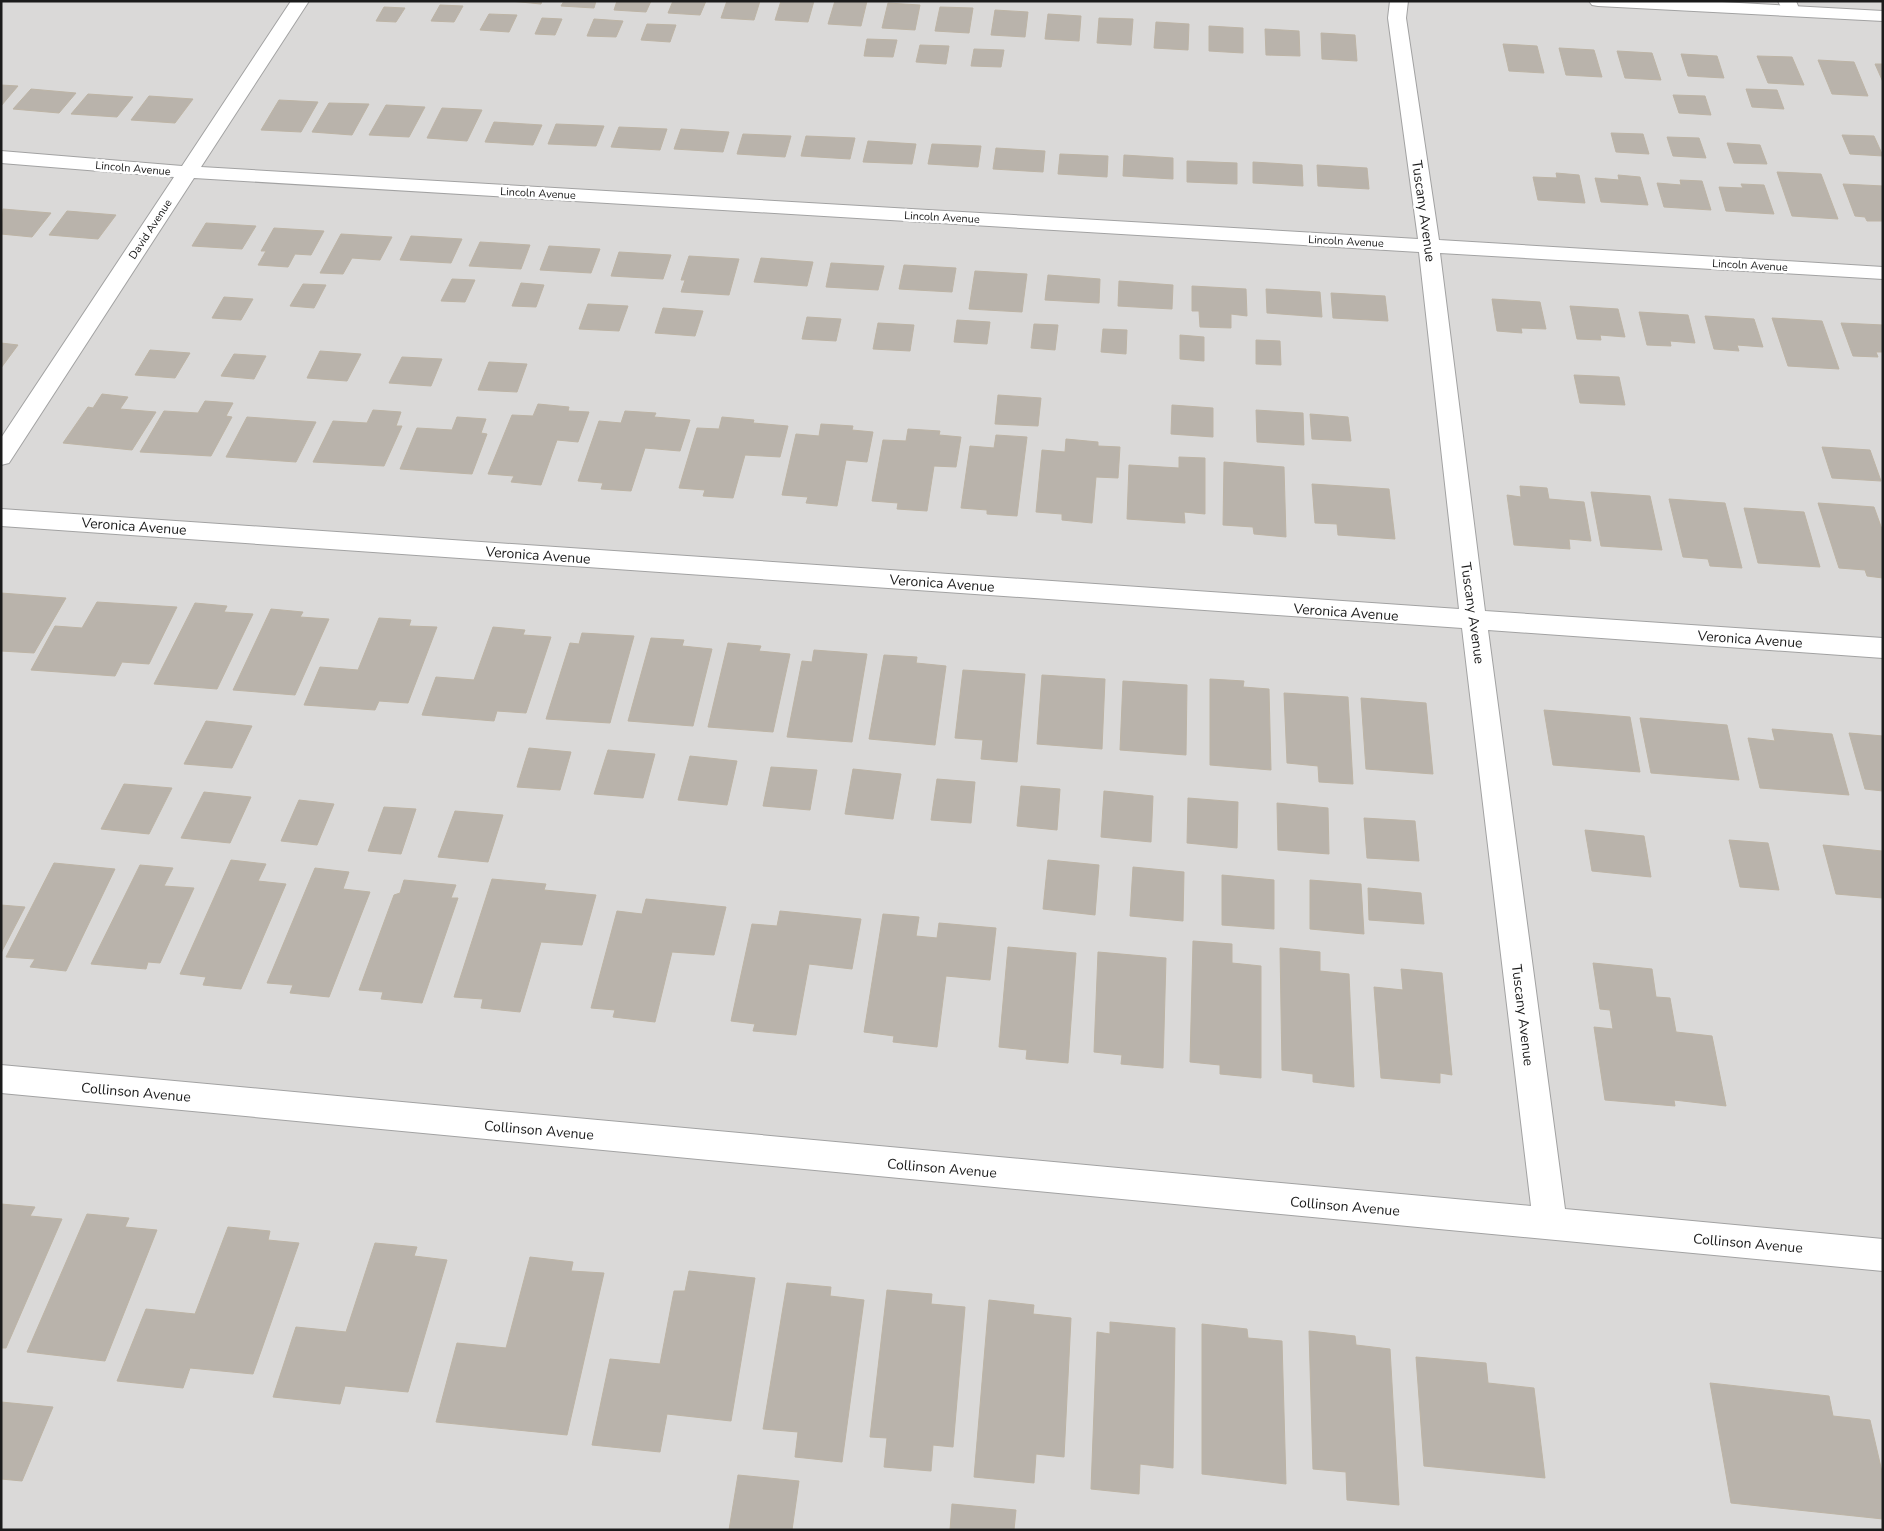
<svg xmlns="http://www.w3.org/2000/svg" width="1884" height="1531" font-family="'Nunito Sans',sans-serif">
  <rect width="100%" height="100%" fill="#ecebe1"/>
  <rect fill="#dad9d8" x="1" y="1" width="1882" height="1529"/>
  <g fill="#b9b3ab" stroke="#bdb4a5">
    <polygon points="510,1 542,1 541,4"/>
    <polygon points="564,1 596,1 594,8 561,6"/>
    <polygon points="617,1 651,1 646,12 614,10"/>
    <polygon points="673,1 706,1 700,15 668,13"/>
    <polygon points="727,1 760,1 754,20 721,18"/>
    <polygon points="781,1 814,1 808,22 775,20"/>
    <polygon points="835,1 867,1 861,26 828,24"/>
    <polygon points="888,3 920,5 915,30 882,28"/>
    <polygon points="440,5 463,6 454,22 431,21"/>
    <polygon points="384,7 405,8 396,22 376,21"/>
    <polygon points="940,7 973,8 969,33 935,31"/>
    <polygon points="995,10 1028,12 1025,37 991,35"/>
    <polygon points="489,14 517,15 509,32 480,30"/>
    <polygon points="1048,14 1081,16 1079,41 1045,39"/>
    <polygon points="542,18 562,19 555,35 535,34"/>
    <polygon points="1099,18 1133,19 1131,45 1097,43"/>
    <polygon points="594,19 623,21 616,37 587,36"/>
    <polygon points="1156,22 1189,24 1188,50 1154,48"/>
    <polygon points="647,24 676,25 670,42 641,40"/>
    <polygon points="1209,26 1243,28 1243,53 1209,51"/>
    <polygon points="1265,29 1299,31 1300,56 1266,55"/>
    <polygon points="1321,33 1355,35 1357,61 1322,59"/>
    <polygon points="867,39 897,40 893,57 864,56"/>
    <polygon points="1503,44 1537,46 1544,73 1509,71"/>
    <polygon points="920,45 949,46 946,64 916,62"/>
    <polygon points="1559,48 1594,50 1602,77 1566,75"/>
    <polygon points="974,49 1004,50 1001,67 971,66"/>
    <polygon points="1617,51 1652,53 1661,80 1625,78"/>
    <polygon points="1681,54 1717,56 1724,78 1688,76"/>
    <polygon points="1757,56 1792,57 1804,85 1768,83"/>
    <polygon points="1818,60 1854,62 1868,96 1832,94"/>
    <polygon points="1875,64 1883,64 1883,82"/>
    <polygon points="1,85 18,86 1,106"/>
    <polygon points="31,89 76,93 59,113 13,109"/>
    <polygon points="1746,89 1777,90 1784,109 1752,107"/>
    <polygon points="88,94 133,97 117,117 71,114"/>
    <polygon points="1673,95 1705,96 1711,115 1679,113"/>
    <polygon points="149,96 193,99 175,123 131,120"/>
    <polygon points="279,100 318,102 301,132 261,130"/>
    <polygon points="329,103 369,104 352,135 312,132"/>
    <polygon points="386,105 425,107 409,137 369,135"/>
    <polygon points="442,108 482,110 467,141 427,138"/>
    <polygon points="494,122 542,125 533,145 485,142"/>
    <polygon points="556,124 604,126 596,146 548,144"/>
    <polygon points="619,127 667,129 660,150 611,147"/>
    <polygon points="681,129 729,132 723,152 674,149"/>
    <polygon points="1611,133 1643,134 1649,154 1616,152"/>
    <polygon points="743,134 791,136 785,157 737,154"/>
    <polygon points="1842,135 1874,136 1883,156 1850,154"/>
    <polygon points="806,136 855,138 850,159 801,156"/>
    <polygon points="1667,137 1699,138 1706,158 1673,156"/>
    <polygon points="868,141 916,144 912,164 863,162"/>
    <polygon points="1727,143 1760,145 1767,164 1734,163"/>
    <polygon points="932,144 981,146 978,167 928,164"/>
    <polygon points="996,148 1045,151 1043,172 993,169"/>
    <polygon points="1060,154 1108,156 1107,177 1058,174"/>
    <polygon points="1124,155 1173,158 1173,179 1123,176"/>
    <polygon points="1187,161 1237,163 1237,184 1187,182"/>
    <polygon points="1253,162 1302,165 1303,186 1253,183"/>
    <polygon points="1317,165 1367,168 1369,189 1318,186"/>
    <polygon points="1777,172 1821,174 1838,219 1792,216"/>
    <polygon points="1556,173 1579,175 1585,203 1538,200 1533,177 1557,178"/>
    <polygon points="1618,175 1640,177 1648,205 1601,202 1595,178 1619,180"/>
    <polygon points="1680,180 1702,181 1711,210 1664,207 1657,183 1681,185"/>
    <polygon points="1741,184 1764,185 1774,214 1726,211 1719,187 1743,188"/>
    <polygon points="1843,184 1883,186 1883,221 1867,221 1865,217 1855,216"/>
    <polygon points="3,209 51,213 32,237 1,234"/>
    <polygon points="67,211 116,215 98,239 49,235"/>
    <polygon points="206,223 256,226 242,249 192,246"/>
    <polygon points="274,228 324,231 311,255 295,254 288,267 258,265 266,251 261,251"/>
    <polygon points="341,234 392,237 380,260 352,258 343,274 320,273"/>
    <polygon points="411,236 462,239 451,263 400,260"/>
    <polygon points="480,242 530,245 521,269 469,266"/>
    <polygon points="549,246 600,249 591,273 540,270"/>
    <polygon points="619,252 671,255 663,279 611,276"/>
    <polygon points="689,256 739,259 729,295 681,292 685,280 681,280"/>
    <polygon points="761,258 813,262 807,286 754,282"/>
    <polygon points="831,263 884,266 878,290 826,287"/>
    <polygon points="904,265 956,268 952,292 899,289"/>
    <polygon points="975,271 1027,274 1022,312 969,309"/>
    <polygon points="1048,275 1100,279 1099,303 1045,300"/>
    <polygon points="452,279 475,280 465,302 441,301"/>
    <polygon points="1119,281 1173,285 1172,309 1118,306"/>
    <polygon points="521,283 544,285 536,307 512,306"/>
    <polygon points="303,284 326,285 314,308 290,306"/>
    <polygon points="1192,286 1246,289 1247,316 1231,314 1231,328 1200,327 1199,311 1192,311"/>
    <polygon points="1266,289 1320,292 1322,317 1267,313"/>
    <polygon points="1331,293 1385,296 1388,321 1333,318"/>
    <polygon points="224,297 253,299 241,320 212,318"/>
    <polygon points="1492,299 1540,302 1546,329 1521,328 1522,333 1497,331"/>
    <polygon points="588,304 628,306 619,331 579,329"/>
    <polygon points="1570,306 1618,309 1625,337 1600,335 1601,340 1577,339"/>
    <polygon points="663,308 703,311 695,336 655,333"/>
    <polygon points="1639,312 1688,315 1695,343 1670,341 1671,346 1647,345"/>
    <polygon points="1705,316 1754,319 1763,347 1737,345 1739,351 1714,349"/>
    <polygon points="807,317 841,319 836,341 802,339"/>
    <polygon points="1772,318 1822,321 1839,369 1788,366"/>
    <polygon points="957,320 990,322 987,344 954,342"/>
    <polygon points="878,323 914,325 910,351 873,349"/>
    <polygon points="1841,323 1883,325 1883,352 1876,352 1878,357 1853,356"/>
    <polygon points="1034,324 1058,325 1055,350 1031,348"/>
    <polygon points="1103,329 1127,330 1126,354 1101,352"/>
    <polygon points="1180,335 1204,337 1204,361 1180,359"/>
    <polygon points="1256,340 1280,341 1281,365 1256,364"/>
    <polygon points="1,343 18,345 1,368"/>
    <polygon points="150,350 190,353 175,378 135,375"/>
    <polygon points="320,351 361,354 347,381 307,378"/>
    <polygon points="234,354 266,356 254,379 221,376"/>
    <polygon points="402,357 442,359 431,386 389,383"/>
    <polygon points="489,362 527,364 517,392 478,390"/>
    <polygon points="1574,375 1619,377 1625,405 1580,403"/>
    <polygon points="102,394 128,397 120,409 156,412 132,450 63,443 88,407 93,408"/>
    <polygon points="998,395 1041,398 1038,426 995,424"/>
    <polygon points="205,401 233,403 226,416 232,417 211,456 140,452 164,411 198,413"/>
    <polygon points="538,404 569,407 568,411 589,412 578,442 557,440 541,485 511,482 514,476 488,474 512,415 533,416"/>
    <polygon points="1172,405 1213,408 1213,437 1171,434"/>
    <polygon points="373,410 401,412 396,426 402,426 384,466 313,462 333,421 367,423"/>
    <polygon points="1256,410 1303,413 1304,445 1257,442"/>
    <polygon points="625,411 656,413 654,417 690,420 680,451 645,448 631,491 601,489 603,483 578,481 599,421 621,423"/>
    <polygon points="1310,414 1348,417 1351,441 1312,439"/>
    <polygon points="247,417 316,422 296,462 226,457"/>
    <polygon points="457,417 486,419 481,433 487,434 472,474 400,469 417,428 452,430"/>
    <polygon points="722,417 754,420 753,423 788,426 780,457 745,455 733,498 703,496 705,490 679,488 697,428 719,429"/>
    <polygon points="821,424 853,426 852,430 873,432 867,462 846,460 837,506 806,503 808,497 782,495 796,434 819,436"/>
    <polygon points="908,429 940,431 939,435 961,437 956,467 934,466 927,511 897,509 898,503 872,501 883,440 906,441"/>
    <polygon points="996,435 1027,437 1017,516 987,514 987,510 961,508 970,446 994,448"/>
    <polygon points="1066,439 1098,442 1098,446 1120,447 1118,478 1096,477 1092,523 1062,520 1062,514 1036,512 1042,450 1065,452"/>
    <polygon points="1822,447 1870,450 1881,481 1832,478"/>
    <polygon points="1179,457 1205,458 1205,514 1184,512 1185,523 1127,519 1129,465 1179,468"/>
    <polygon points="1224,462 1284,467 1286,537 1254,534 1253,527 1223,525"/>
    <polygon points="1312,484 1389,489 1395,539 1338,535 1337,524 1315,523"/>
    <polygon points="1520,486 1547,488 1549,499 1584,502 1591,541 1569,539 1570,549 1514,545 1507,495 1521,497"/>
    <polygon points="1591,492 1650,496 1662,550 1601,546"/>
    <polygon points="1669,499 1725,503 1742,568 1710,566 1708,559 1683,557"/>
    <polygon points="1818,503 1874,507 1883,532 1883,578 1867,576 1865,570 1839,568"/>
    <polygon points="1744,508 1804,512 1820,567 1758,563"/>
    <polygon points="1,593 66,598 34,653 1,651"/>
    <polygon points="97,602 177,607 149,664 122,662 115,676 31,670 55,626 82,628"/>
    <polygon points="195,603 227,606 224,612 253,614 217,689 154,684"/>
    <polygon points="271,609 303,612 300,617 329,619 295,695 233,690"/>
    <polygon points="379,618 411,620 409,626 437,627 408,703 379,701 375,710 304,705 320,667 358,670"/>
    <polygon points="493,627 525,630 523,635 551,637 526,713 497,711 494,721 422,715 436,677 474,680"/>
    <polygon points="582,633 634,636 610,723 546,719 570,643 579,644"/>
    <polygon points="651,638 684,640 682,646 712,649 693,726 628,721"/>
    <polygon points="728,643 761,646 759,651 790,654 773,732 708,727"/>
    <polygon points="814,650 867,654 852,742 787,737 802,661 812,662"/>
    <polygon points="884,655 917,657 916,663 946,666 935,745 869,739"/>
    <polygon points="963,670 1025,674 1017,762 981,759 983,740 955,738"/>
    <polygon points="1042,675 1105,679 1102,749 1037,744"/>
    <polygon points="1210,679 1244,681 1243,687 1269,689 1271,770 1210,765"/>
    <polygon points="1123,681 1187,685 1186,755 1120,750"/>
    <polygon points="1284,693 1348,697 1353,784 1319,782 1318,766 1287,763"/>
    <polygon points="1361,698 1426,703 1433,774 1366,769"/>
    <polygon points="1544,710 1630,717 1640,772 1553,765"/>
    <polygon points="1640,718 1727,725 1739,780 1651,773"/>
    <polygon points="206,721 252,726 232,768 184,764"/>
    <polygon points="1772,729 1832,734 1849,795 1760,788 1748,738 1775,741"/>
    <polygon points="1849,733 1883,736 1883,791 1865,789"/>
    <polygon points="529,748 571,752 560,790 517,787"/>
    <polygon points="608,750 655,754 643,798 594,794"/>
    <polygon points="690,756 737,761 727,805 678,800"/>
    <polygon points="771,767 817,770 810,810 763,806"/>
    <polygon points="853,769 901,774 893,819 845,814"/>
    <polygon points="937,779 975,782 971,823 931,820"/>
    <polygon points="124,784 172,788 149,834 101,829"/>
    <polygon points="1021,786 1060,789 1057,830 1017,826"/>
    <polygon points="1104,791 1153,796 1151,842 1101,837"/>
    <polygon points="204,792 251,797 230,843 181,838"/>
    <polygon points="1188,798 1238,802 1237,848 1187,843"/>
    <polygon points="299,800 334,804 317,845 281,841"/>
    <polygon points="1277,803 1328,808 1329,854 1278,850"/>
    <polygon points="384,807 416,809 401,854 368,851"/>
    <polygon points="455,811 503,815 488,862 438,857"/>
    <polygon points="1364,818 1415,821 1419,861 1367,858"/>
    <polygon points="1585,830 1644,836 1651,877 1592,871"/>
    <polygon points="1729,840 1768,843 1779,890 1740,887"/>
    <polygon points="1823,845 1882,851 1883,898 1836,894"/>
    <polygon points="231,860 266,864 258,881 286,884 241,989 203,985 206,977 180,974"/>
    <polygon points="1048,860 1099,865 1095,915 1043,909"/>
    <polygon points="54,863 115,869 66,971 30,967 35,959 6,957"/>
    <polygon points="140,865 173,868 164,886 194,888 160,963 148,962 146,969 91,964"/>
    <polygon points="1133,867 1184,872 1183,921 1130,916"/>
    <polygon points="315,868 349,872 343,889 370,892 329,997 290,993 293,985 267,983"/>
    <polygon points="1222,875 1274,880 1274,929 1222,925"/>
    <polygon points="492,879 546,884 544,890 596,895 582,945 541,942 520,1012 481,1008 483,999 454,997"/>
    <polygon points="404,880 456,885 451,898 458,898 422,1003 381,999 383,992 359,990 394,895 400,893"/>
    <polygon points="1310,880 1361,884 1364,934 1310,929"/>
    <polygon points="1368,888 1421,893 1424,924 1369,920"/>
    <polygon points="646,899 726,907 714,955 672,952 655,1022 613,1017 615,1010 591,1008 617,911 642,914"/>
    <polygon points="1,905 25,907 1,953"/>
    <polygon points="780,911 861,919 852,969 809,964 796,1035 753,1031 755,1024 731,1021 752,924 777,926"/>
    <polygon points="883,914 919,917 916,936 937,938 939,923 996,928 990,980 946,976 937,1047 893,1042 894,1036 864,1032"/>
    <polygon points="1193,941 1232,944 1232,963 1261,966 1261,1078 1220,1074 1220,1065 1190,1062"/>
    <polygon points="1008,947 1076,953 1068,1063 1026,1059 1027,1050 999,1047"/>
    <polygon points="1280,948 1320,952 1320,971 1349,974 1354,1087 1313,1082 1313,1074 1282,1070"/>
    <polygon points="1098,952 1166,958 1163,1068 1121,1064 1122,1055 1094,1052"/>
    <polygon points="1593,963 1652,969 1656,997 1670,998 1676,1032 1712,1036 1726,1106 1674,1100 1675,1106 1605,1100 1594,1027 1613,1029 1610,1010 1600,1009"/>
    <polygon points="1401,969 1442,973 1452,1075 1440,1073 1440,1083 1381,1078 1374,987 1403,990"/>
    <polygon points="1,1204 35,1207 30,1216 62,1219 6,1348 1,1348"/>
    <polygon points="87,1214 129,1218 125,1227 157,1230 105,1361 27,1352"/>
    <polygon points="228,1227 270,1231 268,1240 299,1243 253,1374 190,1368 183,1388 117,1381 146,1309 195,1314"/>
    <polygon points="375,1243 417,1247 414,1256 447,1260 408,1392 345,1386 340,1404 273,1397 296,1327 346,1332"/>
    <polygon points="530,1257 573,1262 571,1271 604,1273 567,1435 436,1422 457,1343 506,1348"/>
    <polygon points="689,1271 755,1278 731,1421 667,1414 660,1452 592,1445 610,1359 660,1364 674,1291 685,1291"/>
    <polygon points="787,1283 831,1287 830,1296 864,1300 842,1462 795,1457 798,1432 763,1429"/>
    <polygon points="887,1290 932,1294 931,1304 965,1307 953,1447 933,1445 931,1471 884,1467 887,1438 870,1437"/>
    <polygon points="989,1300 1034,1305 1033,1314 1071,1318 1064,1457 1036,1454 1034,1483 974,1477"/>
    <polygon points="1110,1322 1175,1328 1173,1468 1140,1464 1139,1494 1091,1489 1097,1332 1110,1334"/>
    <polygon points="1202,1324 1247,1329 1248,1338 1282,1341 1286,1484 1202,1474"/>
    <polygon points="1309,1331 1355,1336 1356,1345 1390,1349 1399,1505 1347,1500 1346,1472 1313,1469"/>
    <polygon points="1416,1357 1486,1363 1488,1383 1534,1388 1545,1478 1424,1466"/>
    <polygon points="1710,1383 1829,1396 1833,1416 1870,1420 1883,1476 1883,1519 1731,1503"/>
    <polygon points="1,1402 53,1407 22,1481 1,1479"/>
    <polygon points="738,1475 799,1481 792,1530 729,1530"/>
    <polygon points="952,1504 1016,1510 1014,1530 950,1530"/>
  </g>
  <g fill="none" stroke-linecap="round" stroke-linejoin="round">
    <g stroke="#a2a2a2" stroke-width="2">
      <g id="minor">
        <polygon points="291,1 309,1 201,167 1418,239 1388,18 1390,1 1408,1 1406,18 1439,240 1883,267 1883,279 1440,253 1485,611 1883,638 1883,658 1488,630 1565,1209 1883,1239 1883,1271 1,1093 1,1065 1531,1206 1462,628 1,526 1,509 1459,609 1419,252 194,178 9,463 1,465 1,438 174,177 1,163 1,151 182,166"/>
        <polygon points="1778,1 1796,1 1800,11 1797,15 1791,16 1785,15"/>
      </g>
    </g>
    <g stroke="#a2a2a2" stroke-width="2">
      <polygon id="tertiary" points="1589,1 1704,1 1883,11 1883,21 1598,6 1592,5"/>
    </g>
    <use href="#minor" fill="#fff" fill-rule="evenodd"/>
    <use href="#tertiary" fill="#fff" fill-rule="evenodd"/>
  </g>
  <g text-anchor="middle" stroke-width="5" stroke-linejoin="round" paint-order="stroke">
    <g font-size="11" fill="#1b1b1b" stroke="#fff">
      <text transform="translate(133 168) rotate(5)" y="4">Lincoln Avenue</text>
      <text transform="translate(538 193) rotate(3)" y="4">Lincoln Avenue</text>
      <text transform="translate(942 217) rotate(3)" y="4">Lincoln Avenue</text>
      <text transform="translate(150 229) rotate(-57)" y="4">David Avenue</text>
      <text transform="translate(1346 241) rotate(3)" y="4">Lincoln Avenue</text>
      <text transform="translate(1750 265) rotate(3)" y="4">Lincoln Avenue</text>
    </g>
    <g font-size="14" fill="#1b1b1b" stroke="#fff">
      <text transform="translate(1424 211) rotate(82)" y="5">Tuscany Avenue</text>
      <text transform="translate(134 526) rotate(4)" y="5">Veronica Avenue</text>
      <text transform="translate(538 555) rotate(4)" y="5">Veronica Avenue</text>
      <text transform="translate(942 583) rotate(4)" y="5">Veronica Avenue</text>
      <text transform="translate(1346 612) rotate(4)" y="5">Veronica Avenue</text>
      <text transform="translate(1473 613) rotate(82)" y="5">Tuscany Avenue</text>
      <text transform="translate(1750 639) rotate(4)" y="5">Veronica Avenue</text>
      <text transform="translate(1523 1015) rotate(83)" y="5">Tuscany Avenue</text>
      <text transform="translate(136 1092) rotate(5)" y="5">Collinson Avenue</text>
      <text transform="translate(539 1130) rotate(5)" y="5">Collinson Avenue</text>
      <text transform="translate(942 1168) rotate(5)" y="5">Collinson Avenue</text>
      <text transform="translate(1345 1206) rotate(5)" y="5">Collinson Avenue</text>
      <text transform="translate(1748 1243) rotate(5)" y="5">Collinson Avenue</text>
    </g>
  </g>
  <rect width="1884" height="1531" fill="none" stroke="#1b1b1b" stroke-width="5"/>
</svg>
